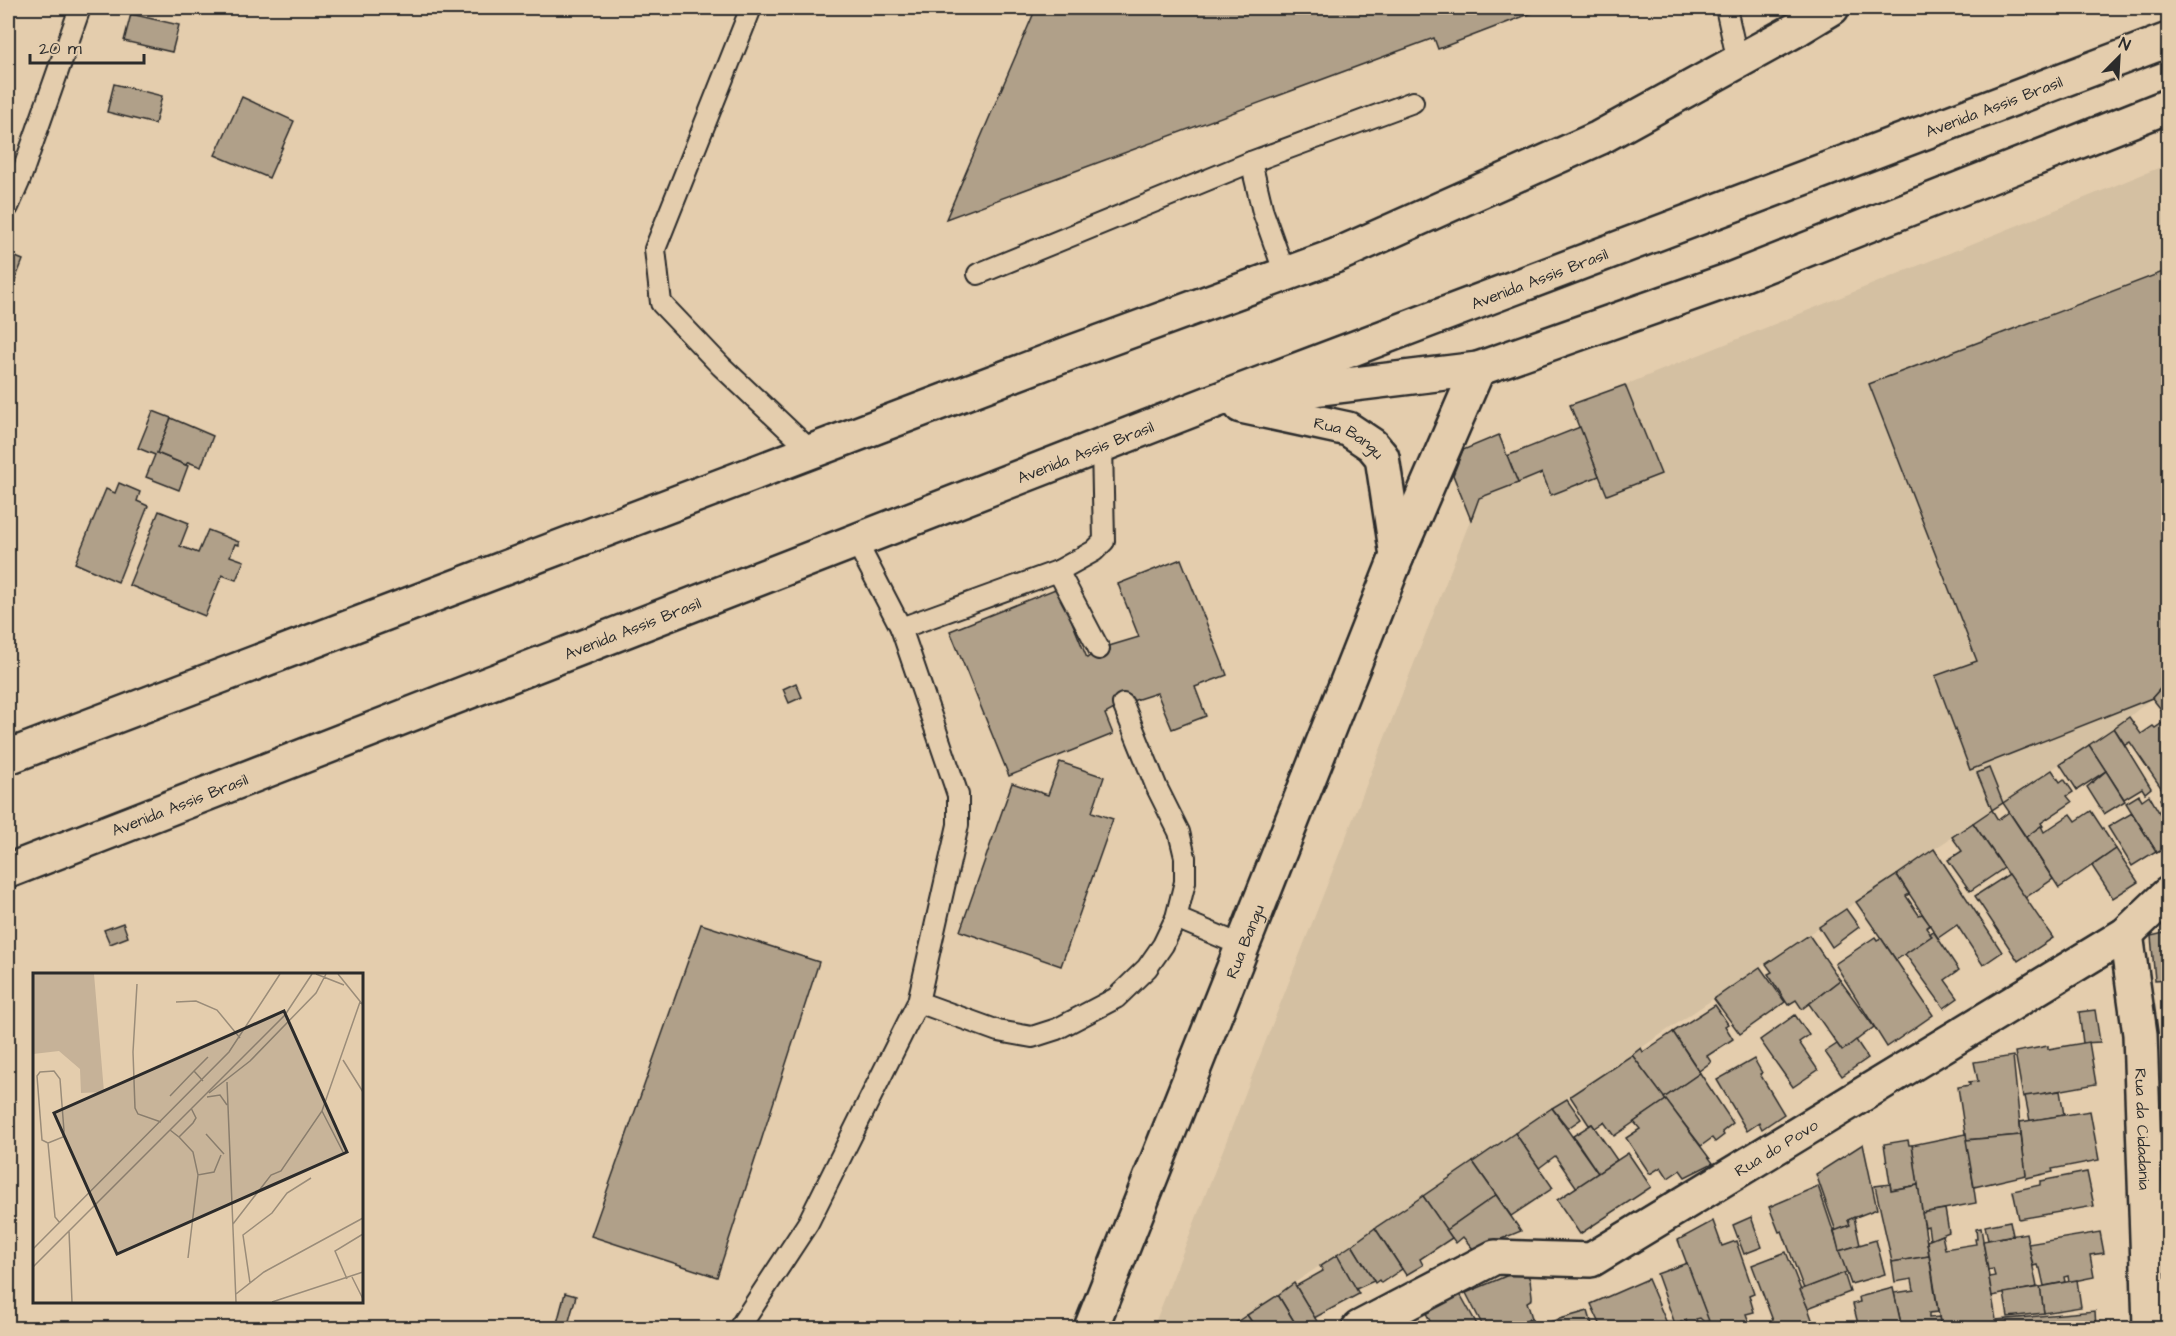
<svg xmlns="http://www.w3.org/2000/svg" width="2176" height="1336" font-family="'Architects Daughter',sans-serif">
  <rect width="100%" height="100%" fill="#e4cdad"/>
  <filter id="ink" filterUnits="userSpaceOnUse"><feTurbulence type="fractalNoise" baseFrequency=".0167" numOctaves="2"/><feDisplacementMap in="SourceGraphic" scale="12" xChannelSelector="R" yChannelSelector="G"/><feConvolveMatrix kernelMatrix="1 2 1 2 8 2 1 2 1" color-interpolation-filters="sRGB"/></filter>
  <g filter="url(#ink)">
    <polygon fill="#d4c0a2" points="2168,164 2168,680 2152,698 2129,717 1228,1328 1153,1328 1479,498 1542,473 1551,495 1599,476 1607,495 1661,474 1625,385"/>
    <g fill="#b0a089" stroke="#2b2b2b" stroke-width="1.5">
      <polygon points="1036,8 1545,8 1438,49 1434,38 946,219"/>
      <polygon points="131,14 179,25 172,52 124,41"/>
      <polygon points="114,84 162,96 155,124 107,112"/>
      <polygon points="242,97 294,121 269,178 215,155"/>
      <polygon points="8,254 23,260 8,298"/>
      <polygon points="2168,270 2168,680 2152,698 1970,770 1935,676 1977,661 1869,384"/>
      <polygon points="8,315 13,317 8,330"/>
      <polygon points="1625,385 1661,474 1607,495 1570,405"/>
      <polygon points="153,411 171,418 157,453 188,466 179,490 146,477 155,455 138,448"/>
      <polygon points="171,418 213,436 201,467 188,462 186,465 157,453"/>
      <polygon points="1580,427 1599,476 1551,495 1542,473 1518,483 1507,456"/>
      <polygon points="1499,435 1518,483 1479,498 1471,520 1453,475 1463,450"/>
      <polygon points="119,483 140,492 137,501 148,506 118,582 75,563 106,489 115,493"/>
      <polygon points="159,511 189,523 180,546 198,553 208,530 239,542 239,545 235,544 230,556 244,561 236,580 222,575 205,616 129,585"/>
      <polygon points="1181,559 1227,675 1195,687 1206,716 1172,729 1157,693 1123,704 1105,714 1113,734 1009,776 950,631 1058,588 1087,658 1099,649 1139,637 1118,584"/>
      <polygon points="2168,680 2168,718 2152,698"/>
      <polygon points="796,683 802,697 789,703 783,689"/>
      <polygon points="2129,717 2141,734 2153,726 2155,728 2168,719 2168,789 2164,792 2130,742 2125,745 2114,728"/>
      <polygon points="2114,728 2151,788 2145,793 2142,788 2124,799 2089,745"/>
      <polygon points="2089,745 2106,771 2077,790 2060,764"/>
      <polygon points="1060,762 1104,777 1092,812 1113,819 1061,966 960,931 1012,783 1048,795"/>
      <polygon points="1989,768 2003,803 1992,810 1977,773"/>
      <polygon points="2052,770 2060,782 2064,779 2073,792 2067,796 2072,802 2041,823 2043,826 2026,837 2003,803"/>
      <polygon points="2106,771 2125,801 2104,814 2087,787"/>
      <polygon points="2168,794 2168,811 2160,799"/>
      <polygon points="2139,795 2142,800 2149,795 2160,814 2167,809 2168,811 2168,846 2157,853 2126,803"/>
      <polygon points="1992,810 1998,820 2009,812 2053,879 2025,898 1973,823"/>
      <polygon points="2091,811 2116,849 2059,888 2026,837 2041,826 2044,832 2071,814 2076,821"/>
      <polygon points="2132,813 2156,851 2132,866 2108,827"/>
      <polygon points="1973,823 2004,868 1970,891 1948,860 1962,851 1952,837"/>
      <polygon points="1934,849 2002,952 1983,965 1957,925 1938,938 1897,875"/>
      <polygon points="2116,849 2138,882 2113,898 2092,866"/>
      <polygon points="2009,874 2053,938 2018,961 1975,896"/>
      <polygon points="1897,875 1909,894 1906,896 1919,915 1922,914 1930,925 1926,928 1932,936 1896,960 1856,902"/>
      <polygon points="1846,909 1859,927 1832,947 1819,927"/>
      <polygon points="123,923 128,937 110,944 104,930"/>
      <polygon points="701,924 819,962 717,1277 591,1236"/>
      <polygon points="1933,931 1959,970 1945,980 1958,998 1944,1008 1905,954 1932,936 1930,934"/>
      <polygon points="2168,932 2168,979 2155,980 2151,936"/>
      <polygon points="1809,935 1840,980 1802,1009 1796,1000 1788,1005 1768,974 1772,972 1766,964"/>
      <polygon points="1875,937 1877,940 1881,938 1933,1015 1887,1047 1835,964"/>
      <polygon points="1760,967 1785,1002 1740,1034 1714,999"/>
      <polygon points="1840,980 1874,1027 1842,1051 1809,1004"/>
      <polygon points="1715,1005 1728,1024 1725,1026 1733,1039 1707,1056 1711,1062 1699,1071 1673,1032"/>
      <polygon points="2095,1010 2100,1042 2083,1043 2079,1012"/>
      <polygon points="1795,1015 1809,1035 1799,1042 1818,1070 1793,1087 1760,1040"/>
      <polygon points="1673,1032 1700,1073 1664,1098 1632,1055 1641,1048 1643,1052"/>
      <polygon points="1856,1040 1868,1058 1842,1076 1825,1052 1837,1044 1842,1051"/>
      <polygon points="2089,1042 2096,1084 2023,1097 2015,1052 2048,1046 2048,1049"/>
      <polygon points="1632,1055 1666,1100 1614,1136 1604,1122 1595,1128 1592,1124 1589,1125 1570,1096"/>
      <polygon points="2013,1056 2021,1135 1966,1140 1958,1087 1970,1085 1969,1082 1978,1081 1974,1062"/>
      <polygon points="1754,1059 1762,1073 1760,1074 1784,1114 1762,1129 1759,1123 1747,1131 1717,1080"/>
      <polygon points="1700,1073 1733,1123 1722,1132 1724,1135 1715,1142 1712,1138 1701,1146 1664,1098"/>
      <polygon points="2060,1091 2064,1115 2030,1121 2025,1096"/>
      <polygon points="1567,1099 1581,1119 1568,1128 1552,1108"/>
      <polygon points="1666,1100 1713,1163 1685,1177 1680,1170 1668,1178 1661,1167 1650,1174 1626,1138 1640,1129 1634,1122"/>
      <polygon points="1552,1108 1598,1173 1577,1188 1555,1156 1539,1168 1515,1133"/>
      <polygon points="2090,1111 2099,1160 2052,1169 2053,1172 2026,1178 2020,1122"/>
      <polygon points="1592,1124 1617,1160 1598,1173 1573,1136"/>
      <polygon points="1515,1133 1553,1188 1511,1216 1473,1162"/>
      <polygon points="1966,1134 1976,1203 1922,1213 1912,1145"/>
      <polygon points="2021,1135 2026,1175 1974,1187 1966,1140"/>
      <polygon points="1908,1140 1909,1145 1912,1145 1918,1185 1891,1190 1884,1144"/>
      <polygon points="1863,1144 1877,1209 1848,1220 1850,1225 1836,1231 1816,1174"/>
      <polygon points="1628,1153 1651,1187 1580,1234 1557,1200"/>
      <polygon points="1473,1162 1496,1195 1446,1230 1423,1196"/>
      <polygon points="2087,1172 2094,1206 2019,1219 2013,1191 2040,1185 2040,1181"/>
      <polygon points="1890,1184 1891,1190 1918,1185 1929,1256 1892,1262 1875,1186"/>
      <polygon points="1818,1186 1847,1272 1804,1289 1782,1231 1779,1232 1769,1207"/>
      <polygon points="1496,1195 1521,1231 1474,1250 1463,1237 1456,1243 1446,1230"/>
      <polygon points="1423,1196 1452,1238 1420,1259 1423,1265 1406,1275 1375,1228"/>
      <polygon points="1945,1209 1949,1232 1930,1240 1928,1226 1925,1227 1922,1213"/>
      <polygon points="1751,1217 1762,1247 1744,1254 1733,1225"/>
      <polygon points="1854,1217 1860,1245 1839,1251 1834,1231 1850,1225 1848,1220"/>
      <polygon points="1713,1221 1722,1246 1736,1241 1754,1293 1749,1295 1754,1312 1746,1314 1751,1327 1711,1328 1678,1240"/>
      <polygon points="2010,1221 2013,1235 1988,1240 1985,1226"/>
      <polygon points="1375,1228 1402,1269 1381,1283 1379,1280 1375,1283 1352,1245"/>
      <polygon points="1981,1228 1997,1326 1978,1328 1941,1328 1927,1241 1942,1235 1945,1249 1976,1244 1975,1239 1977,1239 1976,1229"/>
      <polygon points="2100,1232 2104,1253 2090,1255 2094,1277 2069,1282 2068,1276 2064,1277 2065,1282 2044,1286 2040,1268 2038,1268 2037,1265 2033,1266 2028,1244"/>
      <polygon points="2026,1233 2037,1287 1992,1296 1989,1277 1995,1276 1993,1269 1988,1270 1983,1241"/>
      <polygon points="1876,1240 1885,1274 1851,1284 1839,1251"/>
      <polygon points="1352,1245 1374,1281 1356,1289 1337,1255"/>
      <polygon points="1786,1252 1808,1308 1815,1328 1779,1328 1777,1325 1775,1326 1752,1265"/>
      <polygon points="1337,1255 1359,1294 1314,1318 1296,1286 1323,1271 1320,1266"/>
      <polygon points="1929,1256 1938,1312 1929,1313 1929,1318 1939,1317 1941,1328 1902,1328 1894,1293 1914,1290 1912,1279 1895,1282 1892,1262"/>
      <polygon points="1687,1263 1709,1321 1704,1322 1700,1318 1696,1319 1697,1322 1688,1326 1686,1320 1675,1324 1657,1274"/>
      <polygon points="1525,1268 1530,1280 1532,1296 1532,1299 1527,1302 1532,1318 1512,1328 1484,1328 1466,1293"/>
      <polygon points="1844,1273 1850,1292 1808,1308 1800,1290"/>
      <polygon points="1648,1279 1669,1328 1602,1328 1591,1304"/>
      <polygon points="2077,1280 2081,1307 2044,1313 2040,1287"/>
      <polygon points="1294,1283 1321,1328 1298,1328 1278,1295"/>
      <polygon points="2040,1287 2044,1313 2008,1317 2004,1293"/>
      <polygon points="1893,1288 1902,1328 1859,1328 1853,1304 1860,1302 1859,1297"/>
      <polygon points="565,1293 576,1296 567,1328 561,1328 556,1327"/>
      <polygon points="1460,1294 1479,1328 1430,1328 1433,1327 1426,1313"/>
      <polygon points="1278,1295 1298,1328 1256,1328 1247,1315"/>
      <polygon points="1588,1311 1593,1328 1543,1328 1542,1324"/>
      <polygon points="2095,1311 2096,1328 1998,1328 1996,1320"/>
      <polygon points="1247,1315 1256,1328 1228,1328"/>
      <polygon points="1532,1318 1533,1328 1516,1328"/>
    </g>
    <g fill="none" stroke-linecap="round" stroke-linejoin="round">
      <g stroke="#2b2b2b" stroke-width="24">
        <g id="service">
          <polyline points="751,8 655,249 661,303 721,366 811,451"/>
          <polyline points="1726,8 1738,62"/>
          <polyline points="8,207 19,182 80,8"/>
          <polyline points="978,274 1251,162"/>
          <polyline points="1285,274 1263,212 1251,162 1413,102"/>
          <polyline points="856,541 901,628 1058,571 1094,551 1104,541 1102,445"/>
          <polyline points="1058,571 1099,649"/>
          <polyline points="901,628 958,795 958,825 918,1002 998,1031 1032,1037 1057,1029 1116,998 1147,968 1163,945 1176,918"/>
          <polyline points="1123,704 1157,788 1179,832 1185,857 1185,882 1176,918 1243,946"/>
          <polyline points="739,1328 808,1223 918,1002"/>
        </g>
      </g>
      <g stroke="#2b2b2b" stroke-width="38">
        <g id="minor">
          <polyline points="1240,398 1478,369 1727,281 2168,106"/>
          <path id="s1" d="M1241 406 1348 429 1372 445 1382 457 1397 556"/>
          <path id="s2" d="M2126 934 2140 1034 2150 1325"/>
          <path id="s3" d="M1091 1328 1397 556 1478 369"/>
          <path id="s4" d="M1359 1328 1495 1257 1591 1260 2126 934 2168 894"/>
        </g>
      </g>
      <g stroke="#2b2b2b" stroke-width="38">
        <g id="primary">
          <polyline points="8,757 1070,353 1335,256 1599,138 1799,28 1832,8"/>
          <path id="s5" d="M8 871 1215 401 2168 40"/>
        </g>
      </g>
      <use href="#service" stroke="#e4cdad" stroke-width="20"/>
      <use href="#minor" stroke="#e4cdad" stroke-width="33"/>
      <use href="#primary" stroke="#e4cdad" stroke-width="33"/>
    </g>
  </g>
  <g text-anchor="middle" stroke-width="4.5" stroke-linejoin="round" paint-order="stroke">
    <g font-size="16" fill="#2b2b2b" stroke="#e4cdad">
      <text dy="6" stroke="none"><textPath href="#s5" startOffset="2128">Avenida Assis Brasil</textPath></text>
      <text dy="6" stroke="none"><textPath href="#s5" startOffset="1642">Avenida Assis Brasil</textPath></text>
      <text dy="6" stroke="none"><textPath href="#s1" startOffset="114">Rua Bangu</textPath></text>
      <text dy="6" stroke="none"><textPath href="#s5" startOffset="1156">Avenida Assis Brasil</textPath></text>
      <text dy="6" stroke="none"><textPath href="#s5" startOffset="670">Avenida Assis Brasil</textPath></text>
      <text dy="6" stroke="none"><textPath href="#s5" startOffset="184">Avenida Assis Brasil</textPath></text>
      <text dy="6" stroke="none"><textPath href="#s3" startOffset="416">Rua Bangu</textPath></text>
      <text dy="6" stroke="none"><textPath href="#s2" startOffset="196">Rua da Cidadania</textPath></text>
      <text dy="6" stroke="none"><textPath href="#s4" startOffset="466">Rua do Povo</textPath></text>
    </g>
  </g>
  <g transform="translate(33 973)">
    <rect width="330" height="330" fill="#e4cdad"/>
    <path d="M0 1H61L71 119 48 120 47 96 26 78 0 81Z" fill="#c6b298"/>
    <path fill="none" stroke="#9a8c79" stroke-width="1.5" d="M283 1 311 12M305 1 330 32M104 11 100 79 102 135 105 141 128 149M143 29 163 28 184 37 207 65M310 87 330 119M170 108 161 98 175 84M194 109 203 329M176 120 217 88 283 20 293 1M137 123 161 98M174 124 187 122 194 132M289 138 310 179M137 157 146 164 160 150 163 145 158 135M173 161 191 181M146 164 160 179 165 202 181 199 188 182M15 170 9 167 4 103 7 99 21 98 27 106 31 158 30 164 15 170 22 244 27 250M200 251 238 202 248 198 289 138 327 29M36 258 39 329M0 276 196 79 247 1M155 285 165 202M0 294 252 42 279 1M319 304 330 326M314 306 302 278 330 261M217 310 210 262 239 240 254 220 278 205M203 321 231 299 330 245M239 329 330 299"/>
    <path fill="#2b2b2b" fill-opacity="0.15" stroke="#2b2b2b" stroke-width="3" d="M251 38 314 179 84 281 21 140Z"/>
    <rect width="330" height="330" fill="none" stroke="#2b2b2b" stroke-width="3"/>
  </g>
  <rect width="2176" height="1336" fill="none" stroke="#e4cdad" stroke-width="30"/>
  <rect x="15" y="15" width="2146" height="1306" fill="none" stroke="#2b2b2b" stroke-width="2" filter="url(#ink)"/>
  <g transform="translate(2119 57) rotate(24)" stroke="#e4cdad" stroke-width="4.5" paint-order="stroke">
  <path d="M0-4.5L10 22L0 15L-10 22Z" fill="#2b2b2b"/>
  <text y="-9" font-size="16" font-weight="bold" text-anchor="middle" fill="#2b2b2b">N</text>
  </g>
  <path d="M30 54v9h114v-9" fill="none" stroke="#2b2b2b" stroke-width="3"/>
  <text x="39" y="54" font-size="18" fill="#2b2b2b" stroke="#e4cdad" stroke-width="4.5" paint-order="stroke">20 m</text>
</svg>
